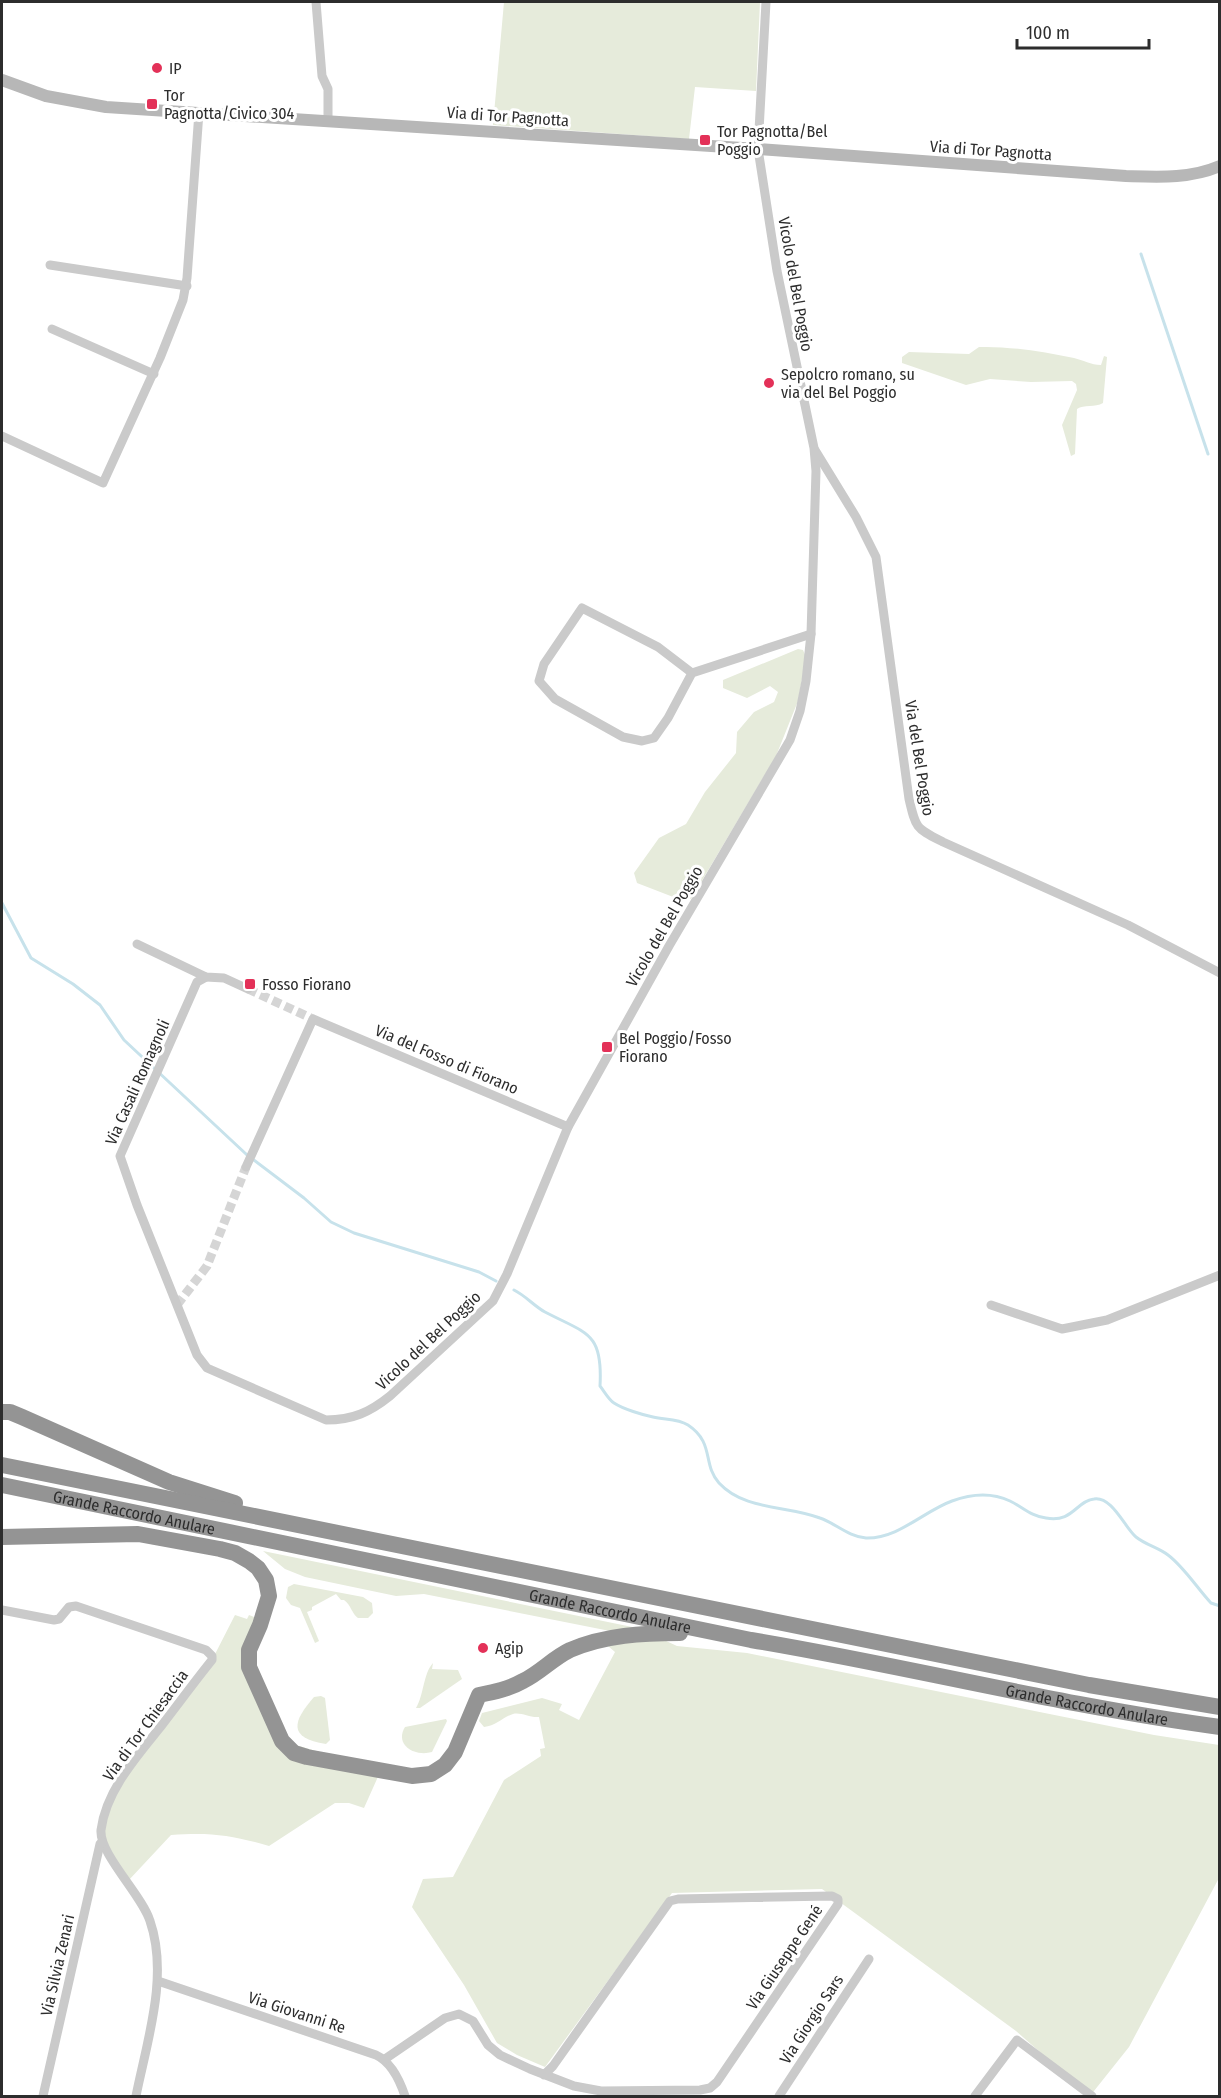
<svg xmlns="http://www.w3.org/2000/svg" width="1221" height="2098" font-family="'Fira Sans Condensed',sans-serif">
  <rect width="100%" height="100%" fill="#fff"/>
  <g fill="#e6ebdb">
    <polygon points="504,2 760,2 756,91 695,87 689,139 493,125"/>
    <path d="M979 347C1010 346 1043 352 1074 358 1083 360 1091 365 1101 365L1104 356 1107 357 1103 403C1095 408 1084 404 1077 409L1075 454 1071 456 1062 425 1077 390 1076 384 1072 381 1031 382 990 379 966 385 902 363V357L909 352 969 354Z"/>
    <polygon points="798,649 803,650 806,657 798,701 776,756 691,899 681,900 637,883 634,873 659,838 686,824 705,792 736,753 737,732 754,712 774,702 778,692 770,686 747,698 723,688 723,680"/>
    <polygon points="263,1551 642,1629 615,1632 424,1594 396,1596 305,1577 285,1569"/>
    <path d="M294 1584 363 1597 372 1603 373 1613 368 1618H358C352 1614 351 1605 344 1600H341L336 1594 312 1607V1610L307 1612 319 1641 315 1643 300 1608 291 1605 286 1598 288 1587Z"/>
    <path d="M235 1615 247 1619 249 1615 259 1619 250 1646 282 1741 381 1770 364 1808 349 1803H335L269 1846C232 1835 210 1832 171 1835L128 1881C106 1851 99 1843 105 1805L212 1660Z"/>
    <path d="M649 1633 677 1646 747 1653 1154 1735 1219 1745V1878L1129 2047 1090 2096 1016 2031 822 1889 672 1893 545 2067 517 2055 497 2043 464 1985 412 1907 423 1879 453 1877 504 1780 541 1756 540 1749 545 1748 539 1717C530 1718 521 1712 513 1714 503 1717 496 1726 484 1727L479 1721 482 1713 542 1698 562 1704 559 1710 579 1720 615 1652 608 1646Z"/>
    <path d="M433 1663 432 1669 458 1670 462 1679 420 1708H416C424 1695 423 1674 433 1663Z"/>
    <path d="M321 1696 325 1698 330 1740 326 1744C287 1738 293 1721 314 1697Z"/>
    <path d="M446 1719 447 1721 432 1752C415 1757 394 1745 405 1727Z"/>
  </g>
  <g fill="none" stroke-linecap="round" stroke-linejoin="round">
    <g stroke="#c7e2eb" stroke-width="3">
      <polyline points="1141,254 1208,454"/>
      <polyline points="2,903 31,958 73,984 100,1005 124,1040 246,1154 304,1198 331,1222 354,1233 479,1272 496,1281"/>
      <path d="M514 1290C526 1296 534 1306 545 1312 587 1334 603 1332 600 1386 604 1391 609 1400 614 1403 623 1409 643 1415 653 1417 665 1420 677 1418 688 1425 715 1443 702 1464 719 1483 745 1511 787 1505 820 1518 835 1523 849 1537 866 1538 898 1539 924 1511 952 1501 971 1494 991 1492 1010 1501 1023 1507 1030 1516 1046 1518 1073 1523 1076 1501 1094 1499 1112 1496 1125 1528 1136 1537 1146 1545 1159 1548 1168 1555 1184 1567 1197 1588 1211 1603L1220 1606"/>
    </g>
    <g stroke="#d5d5d5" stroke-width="9" stroke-dasharray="9 4.5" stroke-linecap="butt">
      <polyline points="248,989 313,1019"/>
      <polyline points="177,1305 207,1266 246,1167"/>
    </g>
    <g stroke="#cacaca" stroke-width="9">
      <polyline points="316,2 322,76 328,89 328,120"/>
      <polyline points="50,265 187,286"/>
      <polyline points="52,329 154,374"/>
      <polyline points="2,436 103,483 160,358 183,300 187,278 199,112"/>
      <path d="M815 450 856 517 876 557 909 799C916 829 916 828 943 842L1128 925 1220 973"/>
      <polyline points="692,673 658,647 582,608 544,664 539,681 555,699 623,737 642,741 654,738 668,718 692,673 811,634"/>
      <polyline points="137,944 206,977 224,978 248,989"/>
      <path d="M206 977 197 982 120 1156 137 1205 197 1355 207 1368 326 1420C353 1420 370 1412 390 1396L493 1301 507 1274 568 1127 669 946 790 740 800 711 806 681 811 634 816 471 814 448 777 271 758 149 766 2"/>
      <polyline points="246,1167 313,1019 568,1127"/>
      <polyline points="991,1305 1062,1329 1107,1320 1220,1275"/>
      <path d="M2 1610 54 1620 59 1619 69 1607 76 1606 206 1650 212 1656V1660C195 1681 179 1703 162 1725 138 1755 106 1790 101 1830 99 1854 142 1895 150 1921 169 1976 147 2041 136 2096"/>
      <path d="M158 1981 376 2055C391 2062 400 2081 405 2096"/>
      <polyline points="385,2059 445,2018 459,2014 473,2021 488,2045 500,2055 530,2069 574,2086 601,2091 700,2090 710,2088 717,2082 838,1904 838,1899 832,1896 678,1899 670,1901 553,2066 544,2075"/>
      <polyline points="43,2096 100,1844 102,1842"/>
      <polyline points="779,2096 869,1959"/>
      <polyline points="975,2096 1017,2040 1092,2096"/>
    </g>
    <path stroke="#b7b7b7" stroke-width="12" d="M2 80 46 96 106 107 758 149 1126 176C1158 177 1190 179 1220 166"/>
    <g stroke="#949494" stroke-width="16">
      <polyline points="2,1412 10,1412 22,1417 169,1482 235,1503"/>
      <polyline points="2,1465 1089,1685 1220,1707"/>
      <path id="s1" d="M2 1485 751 1640C908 1666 1062 1706 1220 1727"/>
      <path d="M2 1537 138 1534 220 1549 235 1553 249 1561 258 1568 266 1580 269 1596 260 1625 249 1650V1667L282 1741 294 1753 307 1757 412 1776 431 1774 445 1765 455 1752 479 1695C494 1692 509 1689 523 1681 540 1673 553 1658 570 1650 605 1635 643 1633 680 1633"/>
    </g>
  </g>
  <g fill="#e33158" stroke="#fff" stroke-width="2">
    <circle cx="157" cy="68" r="6"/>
    <rect x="146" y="98" width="12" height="12" rx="3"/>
    <rect x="699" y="134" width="12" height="12" rx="3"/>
    <circle cx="769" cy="383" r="6"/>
    <rect x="244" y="978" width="12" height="12" rx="3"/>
    <rect x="601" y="1041" width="12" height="12" rx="3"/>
    <circle cx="483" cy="1648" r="6"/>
  </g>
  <g text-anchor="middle" stroke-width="6" stroke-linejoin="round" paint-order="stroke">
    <g font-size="16" fill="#2d2d2d" stroke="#fff" text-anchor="start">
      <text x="169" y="74">IP</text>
      <text x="164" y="101">Tor<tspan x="164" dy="18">Pagnotta/Civico 304</tspan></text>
      <text x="717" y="137">Tor Pagnotta/Bel<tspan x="717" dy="18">Poggio</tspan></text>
      <text x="781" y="380">Sepolcro romano, su<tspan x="781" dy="18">via del Bel Poggio</tspan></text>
      <text x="262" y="990">Fosso Fiorano</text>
      <text x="619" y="1044">Bel Poggio/Fosso<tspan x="619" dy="18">Fiorano</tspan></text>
      <text x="495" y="1654">Agip</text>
    </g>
    <g font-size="16" fill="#2d2d2d" stroke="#fff">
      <text transform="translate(508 116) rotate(4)" y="6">Via di Tor Pagnotta</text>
      <text transform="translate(991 150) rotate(4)" y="6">Via di Tor Pagnotta</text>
      <text transform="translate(796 284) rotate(80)" y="6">Vicolo del Bel Poggio</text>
      <text transform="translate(920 758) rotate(81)" y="6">Via del Bel Poggio</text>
      <text transform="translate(664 926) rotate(-60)" y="6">Vicolo del Bel Poggio</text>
      <text transform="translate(447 1059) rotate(23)" y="6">Via del Fosso di Fiorano</text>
      <text transform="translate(137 1082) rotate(-66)" y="6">Via Casali Romagnoli</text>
      <text transform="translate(428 1340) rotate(-43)" y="6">Vicolo del Bel Poggio</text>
      <text dy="6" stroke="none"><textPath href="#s1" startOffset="135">Grande Raccordo Anulare</textPath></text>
      <text dy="6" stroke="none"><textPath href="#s1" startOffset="621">Grande Raccordo Anulare</textPath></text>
      <text dy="6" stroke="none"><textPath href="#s1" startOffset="1107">Grande Raccordo Anulare</textPath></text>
      <text transform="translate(145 1725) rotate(-54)" y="6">Via di Tor Chiesaccia</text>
      <text transform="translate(784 1957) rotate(-56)" y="6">Via Giuseppe Gené</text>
      <text transform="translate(57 1965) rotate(-77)" y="6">Via Silvia Zenari</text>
      <text transform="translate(297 2012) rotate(18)" y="6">Via Giovanni Re</text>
      <text transform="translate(811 2019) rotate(-57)" y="6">Via Giorgio Sars</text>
    </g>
  </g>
  <rect width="1221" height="2098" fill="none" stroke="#2d2d2d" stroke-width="6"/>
  <path d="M1017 39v9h132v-9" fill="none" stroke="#2d2d2d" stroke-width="3"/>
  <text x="1026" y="39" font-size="18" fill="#2d2d2d" stroke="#ffffff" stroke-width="4.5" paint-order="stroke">100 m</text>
</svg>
